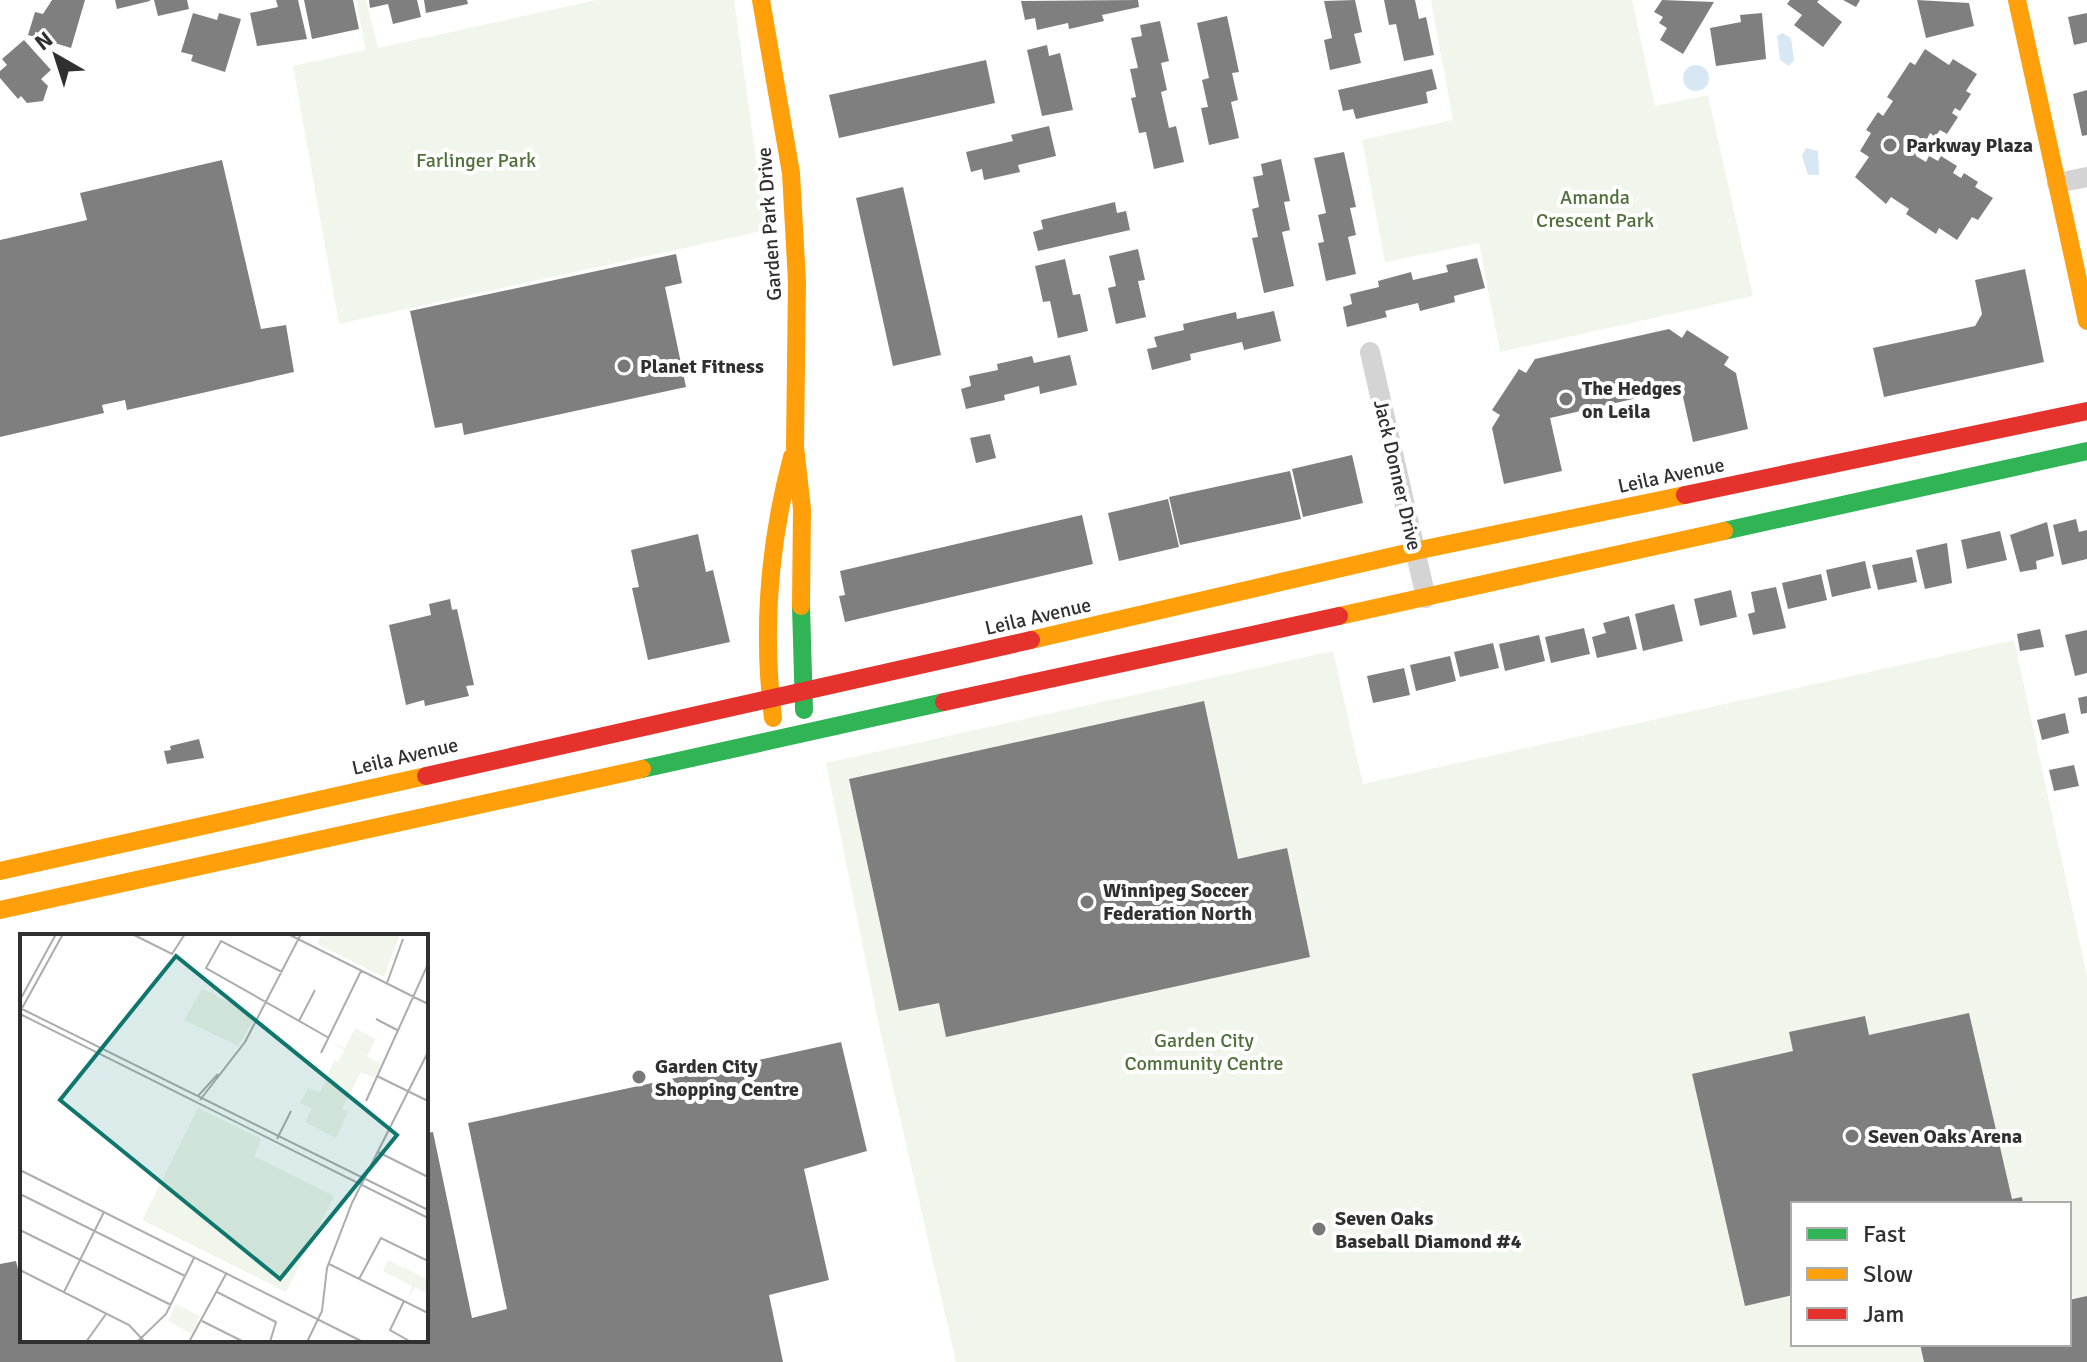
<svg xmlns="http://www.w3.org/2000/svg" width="2087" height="1362" font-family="Signika,sans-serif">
  <rect width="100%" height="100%" fill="#fff"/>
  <g fill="#f1f6ec" fill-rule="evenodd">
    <polygon points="356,0 366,0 378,48 596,0 734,0 766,230 339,324 293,66 366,50"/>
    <polygon points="1431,0 1632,0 1655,106 1708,95 1753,296 1500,352 1479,243 1385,262 1362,140 1453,120"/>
    <path d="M2014 640 2087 976V1362H956L879 1026 826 763 1333 651 1363 784ZM1793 1204H2069V1344H1793Z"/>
  </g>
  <g fill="#d8e7f4">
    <polygon points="1782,33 1791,38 1794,60 1789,66 1780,60 1777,36"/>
    <circle cx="1696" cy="78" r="13"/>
    <polygon points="1806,148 1818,151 1819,175 1808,175 1802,156"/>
  </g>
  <g fill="#7f7f7f">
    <polygon points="52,0 85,0 71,48 28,35 35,12 43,14"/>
    <polygon points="115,0 150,0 150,1 117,9"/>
    <polygon points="154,0 187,0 189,9 158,16"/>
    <polygon points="276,0 298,0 307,39 257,46 250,13 278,7"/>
    <polygon points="304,0 353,0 359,29 312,39"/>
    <polygon points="369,0 417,0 421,17 393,24 388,4 370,8"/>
    <polygon points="424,0 467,0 468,4 426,13"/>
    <polygon points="1138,0 1139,7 1102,15 1104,21 1069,29 1068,23 1037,30 1035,18 1025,20 1021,1"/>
    <polygon points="1355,0 1362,32 1354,34 1361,63 1330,70 1324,40 1332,38 1324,1"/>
    <polygon points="1384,0 1415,0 1419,19 1426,17 1434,55 1404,61 1396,24 1389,25"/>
    <polygon points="1662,0 1714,2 1683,54 1660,40 1667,28 1659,23 1663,17 1654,12"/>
    <polygon points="1790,0 1819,0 1817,2 1842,22 1823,47 1794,25 1802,15 1787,4"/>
    <polygon points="1843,0 1860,0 1856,7"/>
    <polygon points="1917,0 1969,3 1974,26 1926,38"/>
    <polygon points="193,13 217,20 219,13 241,19 225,72 191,61 193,55 181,52"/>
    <polygon points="1762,13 1766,59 1716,66 1710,28 1741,22 1740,15"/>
    <polygon points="2087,13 2087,42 2074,45 2068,17"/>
    <polygon points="1227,16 1239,72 1232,73 1238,100 1231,102 1239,138 1209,145 1201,108 1208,107 1202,80 1209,78 1197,23"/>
    <polygon points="1160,21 1169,61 1161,63 1167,90 1161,92 1169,128 1176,126 1184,162 1154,169 1146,132 1139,133 1131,98 1136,97 1130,69 1138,68 1131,38 1142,36 1140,25"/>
    <polygon points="24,40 51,70 41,79 48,86 43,101 27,103 21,96 18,99 0,78 0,71 7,65 2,59"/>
    <polygon points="1047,45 1049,56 1060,53 1073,110 1042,116 1027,50"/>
    <polygon points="1925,49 1949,65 1953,59 1977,74 1966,91 1971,94 1960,111 1955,108 1952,113 1958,117 1947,134 1940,130 1935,137 1930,133 1925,143 1919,139 1914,147 1916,156 1926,162 1929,156 1938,161 1941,156 1957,166 1953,173 1961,178 1964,173 1978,182 1975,187 1993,198 1978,220 1972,217 1957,240 1939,228 1936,234 1906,214 1909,209 1891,197 1886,204 1855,177 1869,157 1860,151 1871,133 1866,130 1878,112 1883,116 1893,101 1887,97 1910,62 1915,65"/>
    <polygon points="986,60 995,103 839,138 829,95"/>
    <polygon points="1432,69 1437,89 1426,92 1428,103 1356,119 1353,109 1343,111 1338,90"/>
    <polygon points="2087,90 2087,135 2082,136 2073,94"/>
    <polygon points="1049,126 1056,156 1018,165 1020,172 984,180 982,169 971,172 966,152 1013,141 1011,135"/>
    <polygon points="1344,152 1356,207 1350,208 1356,235 1348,237 1356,274 1326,281 1318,243 1324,242 1318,215 1326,213 1314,158"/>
    <polygon points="1281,159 1290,201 1284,202 1290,230 1282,232 1294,286 1264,293 1252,238 1258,237 1252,209 1259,207 1253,177 1263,175 1261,164"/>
    <polygon points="222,160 261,329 286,325 294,372 127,410 125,400 102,405 104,413 0,437 0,240 87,220 80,193"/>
    <polygon points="903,187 941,355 893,366 856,198"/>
    <polygon points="1115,202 1117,213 1126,211 1130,230 1038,251 1033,232 1043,229 1041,220"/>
    <polygon points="1138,249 1145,280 1138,281 1146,317 1116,324 1108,288 1116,286 1109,256"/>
    <polygon points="676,254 682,283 665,287 686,387 464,435 462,423 435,428 410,311"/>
    <polygon points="1477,258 1485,288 1454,296 1455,302 1420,311 1418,303 1385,311 1387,317 1347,327 1343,307 1352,304 1350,294 1379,287 1378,281 1411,272 1413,280 1448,272 1446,265"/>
    <polygon points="1065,259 1073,295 1080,294 1088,331 1058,338 1050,301 1043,302 1035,266"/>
    <polygon points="2025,269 2044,362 1884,397 1873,348 1975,326 1982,314 1975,280"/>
    <polygon points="1274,311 1281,341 1244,350 1242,342 1190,354 1191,360 1152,370 1147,349 1157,347 1154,337 1184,330 1183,324 1236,312 1237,319"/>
    <polygon points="1669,329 1682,338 1687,330 1729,357 1724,365 1736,373 1748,429 1693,442 1681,388 1550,418 1562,471 1504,484 1492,428 1500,415 1492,410 1519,369 1526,373 1535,359"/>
    <polygon points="1070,355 1077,385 1040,394 1039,386 1004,395 1005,400 966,409 961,389 971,386 969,376 998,370 997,364 1032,356 1034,363"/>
    <polygon points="990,434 996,458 976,463 970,438"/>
    <polygon points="1352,455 1363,503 1303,517 1292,469"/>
    <polygon points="1290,471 1301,519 1180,545 1169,497"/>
    <polygon points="1168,499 1179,547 1119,561 1108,513"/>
    <polygon points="1082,515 1093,564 845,622 839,596 845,595 840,571"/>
    <polygon points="2076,519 2079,532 2087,530 2087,559 2062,565 2053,525"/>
    <polygon points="2047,522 2054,556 2036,561 2037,569 2020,572 2010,535"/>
    <polygon points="2000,531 2007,560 1967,569 1961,540"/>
    <polygon points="698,534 706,572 713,570 730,642 648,660 632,588 639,587 631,550"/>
    <polygon points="1947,543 1952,583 1925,589 1916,550"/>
    <polygon points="1912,557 1917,582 1878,590 1872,565"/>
    <polygon points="1865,561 1871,588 1832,597 1826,570"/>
    <polygon points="1821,574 1827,600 1788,609 1782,583"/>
    <polygon points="1776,587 1786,628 1753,635 1748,614 1755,612 1751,592"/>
    <polygon points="1731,590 1737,617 1700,626 1694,599"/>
    <polygon points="450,599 452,610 457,609 474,685 466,686 469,696 425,706 424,700 406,705 389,625 431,615 429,604"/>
    <polygon points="1674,604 1683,641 1643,651 1635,614"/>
    <polygon points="1629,616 1637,649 1597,658 1592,637 1606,633 1603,623"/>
    <polygon points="1584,628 1590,654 1551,663 1545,637"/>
    <polygon points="2040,629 2044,647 2020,651 2017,634"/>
    <polygon points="2087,630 2087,673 2075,676 2065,635"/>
    <polygon points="1539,635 1545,661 1505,671 1499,644"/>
    <polygon points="1493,643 1499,668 1460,677 1454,652"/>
    <polygon points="1450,656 1456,681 1416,691 1410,665"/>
    <polygon points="1404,668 1410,695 1373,703 1367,676"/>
    <polygon points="2087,696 2087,713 2081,714 2078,698"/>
    <polygon points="1204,701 1238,859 1287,848 1310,957 946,1037 939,1003 899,1011 849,779"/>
    <polygon points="2065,713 2069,733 2042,740 2037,720"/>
    <polygon points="199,739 204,758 167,764 164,751 171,750 170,746"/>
    <polygon points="2074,765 2079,786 2054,791 2049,770"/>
    <polygon points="1969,1013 2012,1199 2022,1197 2023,1204 1793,1204 1793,1295 1745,1306 1692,1074 1793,1051 1789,1032 1865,1016 1869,1035"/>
    <polygon points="841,1042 867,1151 804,1169 829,1280 769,1295 783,1362 0,1362 0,1264 16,1261 18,1269 22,1269 22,1340 426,1340 426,1133 433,1132 472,1318 507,1309 468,1123"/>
    <polygon points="2087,1296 2087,1362 1924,1362 1920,1344 2069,1344 2069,1300"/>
  </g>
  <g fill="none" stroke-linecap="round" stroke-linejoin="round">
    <g stroke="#d4d4d4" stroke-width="20">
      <polyline points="2057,183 2087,177"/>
      <polyline points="1370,352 1426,598"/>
    </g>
    <g stroke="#30b455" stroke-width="18">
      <polyline points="1724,531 2087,451"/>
      <polyline points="801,606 804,710"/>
      <polyline points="642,769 944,702"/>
    </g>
    <g stroke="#ff9f0a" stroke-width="18">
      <polyline points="761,0 791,173 797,282 795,447 802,509 801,606"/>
      <polyline points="2017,0 2087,321"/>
      <polyline points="1339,616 1724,531"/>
      <polyline points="1031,640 1415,551 1685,495"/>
      <path d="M773 718C762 630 769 543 792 457"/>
      <polyline points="0,871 426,776"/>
      <polyline points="0,910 642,769"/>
    </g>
    <g stroke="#e5322d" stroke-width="18">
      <polyline points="1685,495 2087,411"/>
      <polyline points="944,702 1339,616"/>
      <polyline points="426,776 1031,640"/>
    </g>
  </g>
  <g fill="#787878" stroke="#fff" stroke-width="3">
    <circle cx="1890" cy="145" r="8"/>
    <circle cx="624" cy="366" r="8"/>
    <circle cx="1566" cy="399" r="8"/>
    <circle cx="1087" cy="902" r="8"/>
    <circle cx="639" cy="1077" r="8"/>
    <circle cx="1852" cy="1136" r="8"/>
    <circle cx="1319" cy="1229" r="8"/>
  </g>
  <g text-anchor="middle" stroke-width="8" stroke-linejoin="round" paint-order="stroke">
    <g font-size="20" font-weight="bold" fill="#303030" stroke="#fff" text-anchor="start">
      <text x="1906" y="152">Parkway Plaza</text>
      <text x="640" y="373">Planet Fitness</text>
      <text x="1582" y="395">The Hedges<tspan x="1582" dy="23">on Leila</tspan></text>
      <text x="1103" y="897">Winnipeg Soccer<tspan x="1103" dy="23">Federation North</tspan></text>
      <text x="655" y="1073">Garden City<tspan x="655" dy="23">Shopping Centre</tspan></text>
      <text x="1868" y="1143">Seven Oaks Arena</text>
      <text x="1335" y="1225">Seven Oaks<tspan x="1335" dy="23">Baseball Diamond #4</tspan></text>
    </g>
    <g font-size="20" fill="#4f7039" stroke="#fff">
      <text x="476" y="167">Farlinger Park</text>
      <text x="1595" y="204">Amanda<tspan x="1595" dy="23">Crescent Park</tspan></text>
      <text x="1204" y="1047">Garden City<tspan x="1204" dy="23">Community Centre</tspan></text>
    </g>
    <g font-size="20" fill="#303030" stroke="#fff">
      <text transform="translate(769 224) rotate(-94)" y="7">Garden Park Drive</text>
      <text transform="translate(1398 475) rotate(77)" y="7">Jack Donner Drive</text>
      <text transform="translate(1671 475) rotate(-12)" y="7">Leila Avenue</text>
      <text transform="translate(1038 616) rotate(-13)" y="7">Leila Avenue</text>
      <text transform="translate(405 756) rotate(-13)" y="7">Leila Avenue</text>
    </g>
  </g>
  <g transform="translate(20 934)">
    <rect width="408" height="408" fill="#fff"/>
    <path d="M302 0H380L364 43 297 10ZM195 50 193 60 236 82 218 112 164 86 182 55 191 59ZM335 94 356 105 347 122 361 130 354 144 341 138 322 175 328 178 316 204 285 188 292 175 280 169 288 154 300 159 314 126 318 128 324 116 311 108 325 114ZM178 174 241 205 234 222 314 262 266 358 122 286ZM391 320 385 334 408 346V360L395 353 388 365 392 352 363 337 368 326 384 334ZM156 370 180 382 172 400 148 387Z" fill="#f1f6ec"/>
    <path fill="none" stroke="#acacac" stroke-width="2" d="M112 0 152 20 165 0M268 0 408 70M262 38 201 7 186 34 309 104M367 49 383 5M0 66 36 0M0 74 408 276M1 76 43 0M0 80 408 284M356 85 379 97M279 87 295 56M301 119 341 37M357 142 408 167M178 162 198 140M180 166 225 108 281 0M346 167 408 30M257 205 271 177M358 218 408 243M0 236 343 408M0 260 165 342M0 296 151 371M309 330 408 379M0 336 109 391 125 408M339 345 361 304 408 327M44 358 84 278M197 358 256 388 250 408M384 367 370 396 391 408M182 387 224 408M66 408 86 380M117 408 146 380 174 324M169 408 206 340M287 408 302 377 307 334 332 269 408 118"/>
    <path fill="#0f766e" fill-opacity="0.15" stroke="#0f766e" stroke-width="4" d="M156 22 377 201 260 345 40 166Z"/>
    <rect width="408" height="408" fill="none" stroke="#303030" stroke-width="4"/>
  </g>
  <rect x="1791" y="1202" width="280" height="144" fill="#ffffff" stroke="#acacac" stroke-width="2"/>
  <rect x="1807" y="1228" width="40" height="12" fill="#30b455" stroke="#acacac" stroke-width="2"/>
  <text x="1863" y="1242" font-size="24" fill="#303030">Fast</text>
  <rect x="1807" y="1268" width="40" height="12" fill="#ff9f0a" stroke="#acacac" stroke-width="2"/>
  <text x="1863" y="1282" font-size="24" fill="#303030">Slow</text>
  <rect x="1807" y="1308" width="40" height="12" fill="#e5322d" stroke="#acacac" stroke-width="2"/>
  <text x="1863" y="1322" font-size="24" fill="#303030">Jam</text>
  <g transform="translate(56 56) rotate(321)" stroke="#ffffff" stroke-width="6" paint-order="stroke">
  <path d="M0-6L14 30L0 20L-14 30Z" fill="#303030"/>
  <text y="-12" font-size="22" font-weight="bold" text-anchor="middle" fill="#303030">N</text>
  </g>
</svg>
